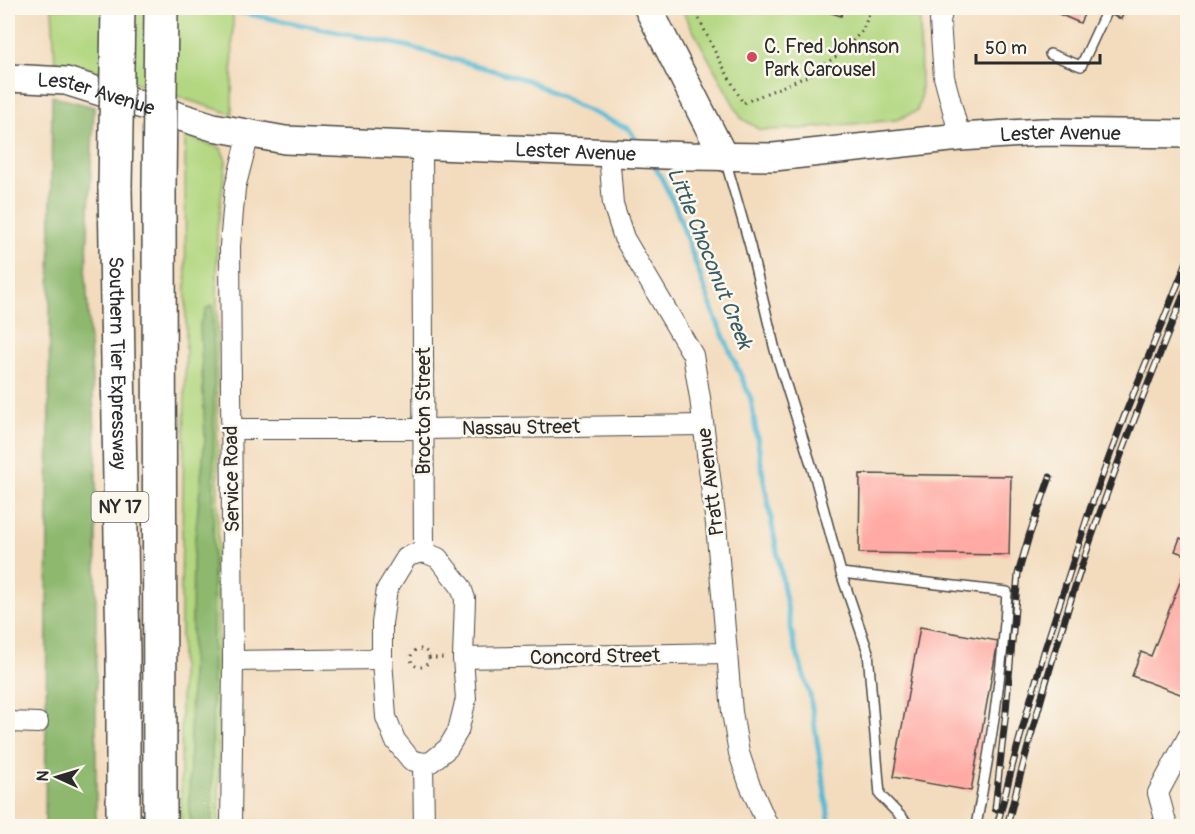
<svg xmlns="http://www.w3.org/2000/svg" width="1195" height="834" font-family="Pangolin,sans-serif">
  <rect width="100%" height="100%" fill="#fbf7ec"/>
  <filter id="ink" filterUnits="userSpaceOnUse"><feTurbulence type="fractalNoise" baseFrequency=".0167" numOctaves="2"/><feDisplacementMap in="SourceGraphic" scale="12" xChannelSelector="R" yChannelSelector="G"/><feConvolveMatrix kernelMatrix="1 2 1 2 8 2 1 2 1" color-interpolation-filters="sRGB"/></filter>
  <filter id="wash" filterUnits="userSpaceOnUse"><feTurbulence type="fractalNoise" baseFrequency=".008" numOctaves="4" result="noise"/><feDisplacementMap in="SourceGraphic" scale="24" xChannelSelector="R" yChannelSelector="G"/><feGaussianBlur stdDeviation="1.35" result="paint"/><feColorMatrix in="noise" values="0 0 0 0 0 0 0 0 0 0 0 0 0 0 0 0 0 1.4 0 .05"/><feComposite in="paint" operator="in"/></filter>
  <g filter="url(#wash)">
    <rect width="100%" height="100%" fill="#f3dcbe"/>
    <g fill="#b2d780" stroke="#6e8156" stroke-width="1.5">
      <polygon points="52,8 233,8 232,114 75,64 55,62"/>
      <polygon points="681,8 922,8 920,21 921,97 917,111 896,120 799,129 760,130 741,118"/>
      <polygon points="185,136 221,148 226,161 217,232 219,826 181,826 181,588 186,338"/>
    </g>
    <g fill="#8db86e" stroke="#5c724c" stroke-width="1.5">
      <polygon points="52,96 94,107 86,276 96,448 96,826 45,826"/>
      <polygon points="213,305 214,382 212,826 192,826 189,812 193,559 205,438 200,324 207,308"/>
    </g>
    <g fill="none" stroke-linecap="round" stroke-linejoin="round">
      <g stroke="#54b9d3" stroke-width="5">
        <polyline points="219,8 406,46 528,80 582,108 629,129 639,145"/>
        <polyline points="652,162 660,175 676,208 713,312 751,399 763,475 794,644 810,695 830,826"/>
      </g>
    </g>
    <g id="blocks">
      <g fill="#ffaaa4">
        <polygon points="819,8 843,8 841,16 819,9"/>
        <polygon points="1045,8 1087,8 1080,23"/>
        <polygon points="1095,8 1126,8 1121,19"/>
        <polygon points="860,474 1011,476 1009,555 859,553"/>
        <polygon points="1180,538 1188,541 1188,556 1175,551"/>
        <polygon points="1188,562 1188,697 1132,676 1141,652 1151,656"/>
        <polygon points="920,627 998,641 971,791 893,777"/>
      </g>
    </g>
  </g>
  <g filter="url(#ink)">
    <use href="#blocks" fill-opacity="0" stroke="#494641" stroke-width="1.5"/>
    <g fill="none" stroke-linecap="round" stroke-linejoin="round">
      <g stroke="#494641" stroke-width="12">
        <g id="lane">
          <polyline points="1050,54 1081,66 1106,12"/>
          <polyline points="725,159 750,246 775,350 815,477 841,573 868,652 880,795 910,826"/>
          <path d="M841 573 1007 592C1003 671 990 749 976 826"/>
          <polyline points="1148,826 1165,821"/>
        </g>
      </g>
      <g stroke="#494641" stroke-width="22">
        <g id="street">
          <polyline points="943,8 940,21 944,77 960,137"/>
          <polyline points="422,145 424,552"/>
          <polyline points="609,153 613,204 624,238 693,355 700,398 716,524 732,712 739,753 749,783 768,826"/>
          <polyline points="231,429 424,429 703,425"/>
          <polygon points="424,552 438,558 461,587 465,599 463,658 466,699 458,731 448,748 431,762 423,763 411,760 395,740 386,717 382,659 382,623 387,589 406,558 411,555"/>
          <polyline points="463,658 727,653"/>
          <polyline points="233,661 382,659"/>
          <polyline points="8,722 38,723"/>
          <polyline points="423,763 424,826"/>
          <polyline points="231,826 233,661 230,246 235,188 249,134"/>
          <polyline points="1167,826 1158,793 1188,737"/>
        </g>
      </g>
      <g stroke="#494641" stroke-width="30">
        <g id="secondary">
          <polyline points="648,8 724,157"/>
          <path id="s1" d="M8 78 66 81 213 127 285 140 690 156 774 157 960 137 1043 132 1188 134"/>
        </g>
      </g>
      <g stroke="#494641" stroke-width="36">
        <g id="highway">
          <path id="s2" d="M115 187 123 655V826"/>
          <polyline points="159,188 160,826"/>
        </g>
      </g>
      <g stroke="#494641" stroke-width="3" stroke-dasharray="1.5 4.5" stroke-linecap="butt">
        <polyline points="694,8 714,50 743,103 810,75 842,52 863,30 871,8"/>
        <circle cx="420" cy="658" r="9"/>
        <polyline points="429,658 445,658"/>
      </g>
      <use href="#lane" stroke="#fff" stroke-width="9"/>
      <use href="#street" stroke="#fff" stroke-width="20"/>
      <use href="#secondary" stroke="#fff" stroke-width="27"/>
      <use href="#highway" stroke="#fff" stroke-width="33"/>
      <g stroke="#2b2b2b" stroke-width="7">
        <g id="rail">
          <polyline points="995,809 1006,711 1018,574 1029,536 1050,477"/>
          <polyline points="997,826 1017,748 1044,652 1090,509 1124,417 1188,259"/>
          <path d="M1007 826C1034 721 1063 616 1100 513 1127 436 1157 360 1188 284"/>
        </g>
      </g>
      <use href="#rail" stroke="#fbf7ec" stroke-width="4.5" stroke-dasharray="14" stroke-linecap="butt"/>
      <g stroke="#494641" stroke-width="36" stroke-linecap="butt">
        <g id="highway-bridge">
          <polyline points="115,187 118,8"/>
          <polyline points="159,188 161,8"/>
        </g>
      </g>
      <use href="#highway-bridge" stroke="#fff" stroke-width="33"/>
    </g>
  </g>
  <circle fill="#d1495b" stroke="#fbf7ec" stroke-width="2" cx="752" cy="57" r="6"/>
  <g text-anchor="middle" stroke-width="5" stroke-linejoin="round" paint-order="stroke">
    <rect fill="#fbf7ec" stroke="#696865" stroke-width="1.5" x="91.5" y="492" width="57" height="30" rx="4.5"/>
    <g font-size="18" font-weight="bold" fill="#2b2b2b">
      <text x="120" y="513">NY 17</text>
    </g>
    <g font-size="20" fill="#2b2b2b" stroke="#fbf7ec" text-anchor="start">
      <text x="764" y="53">C. Fred Johnson<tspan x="764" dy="23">Park Carousel</tspan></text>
    </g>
    <g font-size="20" fill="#2b2b2b" stroke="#fbf7ec">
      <text dy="7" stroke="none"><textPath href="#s1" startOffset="90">Lester Avenue</textPath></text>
      <text dy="7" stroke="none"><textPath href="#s1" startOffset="1062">Lester Avenue</textPath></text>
      <text dy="7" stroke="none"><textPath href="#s1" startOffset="576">Lester Avenue</textPath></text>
      <text dy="7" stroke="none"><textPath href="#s2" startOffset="176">Southern Tier Expressway</textPath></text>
      <text transform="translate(423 411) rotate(-90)" y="7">Brocton Street</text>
      <text transform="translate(521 427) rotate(-1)" y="7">Nassau Street</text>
      <text transform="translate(231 479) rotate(-91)" y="7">Service Road</text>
      <text transform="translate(710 482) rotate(-97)" y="7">Pratt Avenue</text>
      <text transform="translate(595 656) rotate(-1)" y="7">Concord Street</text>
    </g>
    <g font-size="21" font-style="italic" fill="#395d66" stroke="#fbf7ec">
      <text transform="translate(710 258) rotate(68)" y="7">Little Choconut Creek</text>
    </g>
  </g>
  <rect width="1195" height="834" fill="none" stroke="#fbf7ec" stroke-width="30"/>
  <g transform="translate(57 777) rotate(274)" stroke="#fbf7ec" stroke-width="4.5" paint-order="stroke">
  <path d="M0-4.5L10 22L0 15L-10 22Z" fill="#2b2b2b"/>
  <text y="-9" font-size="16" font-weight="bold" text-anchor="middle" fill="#2b2b2b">N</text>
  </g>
  <path d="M976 54v9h124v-9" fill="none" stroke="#2b2b2b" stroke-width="3"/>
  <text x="985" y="54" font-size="18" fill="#2b2b2b" stroke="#fbf7ec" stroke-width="4.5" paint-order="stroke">50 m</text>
</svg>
